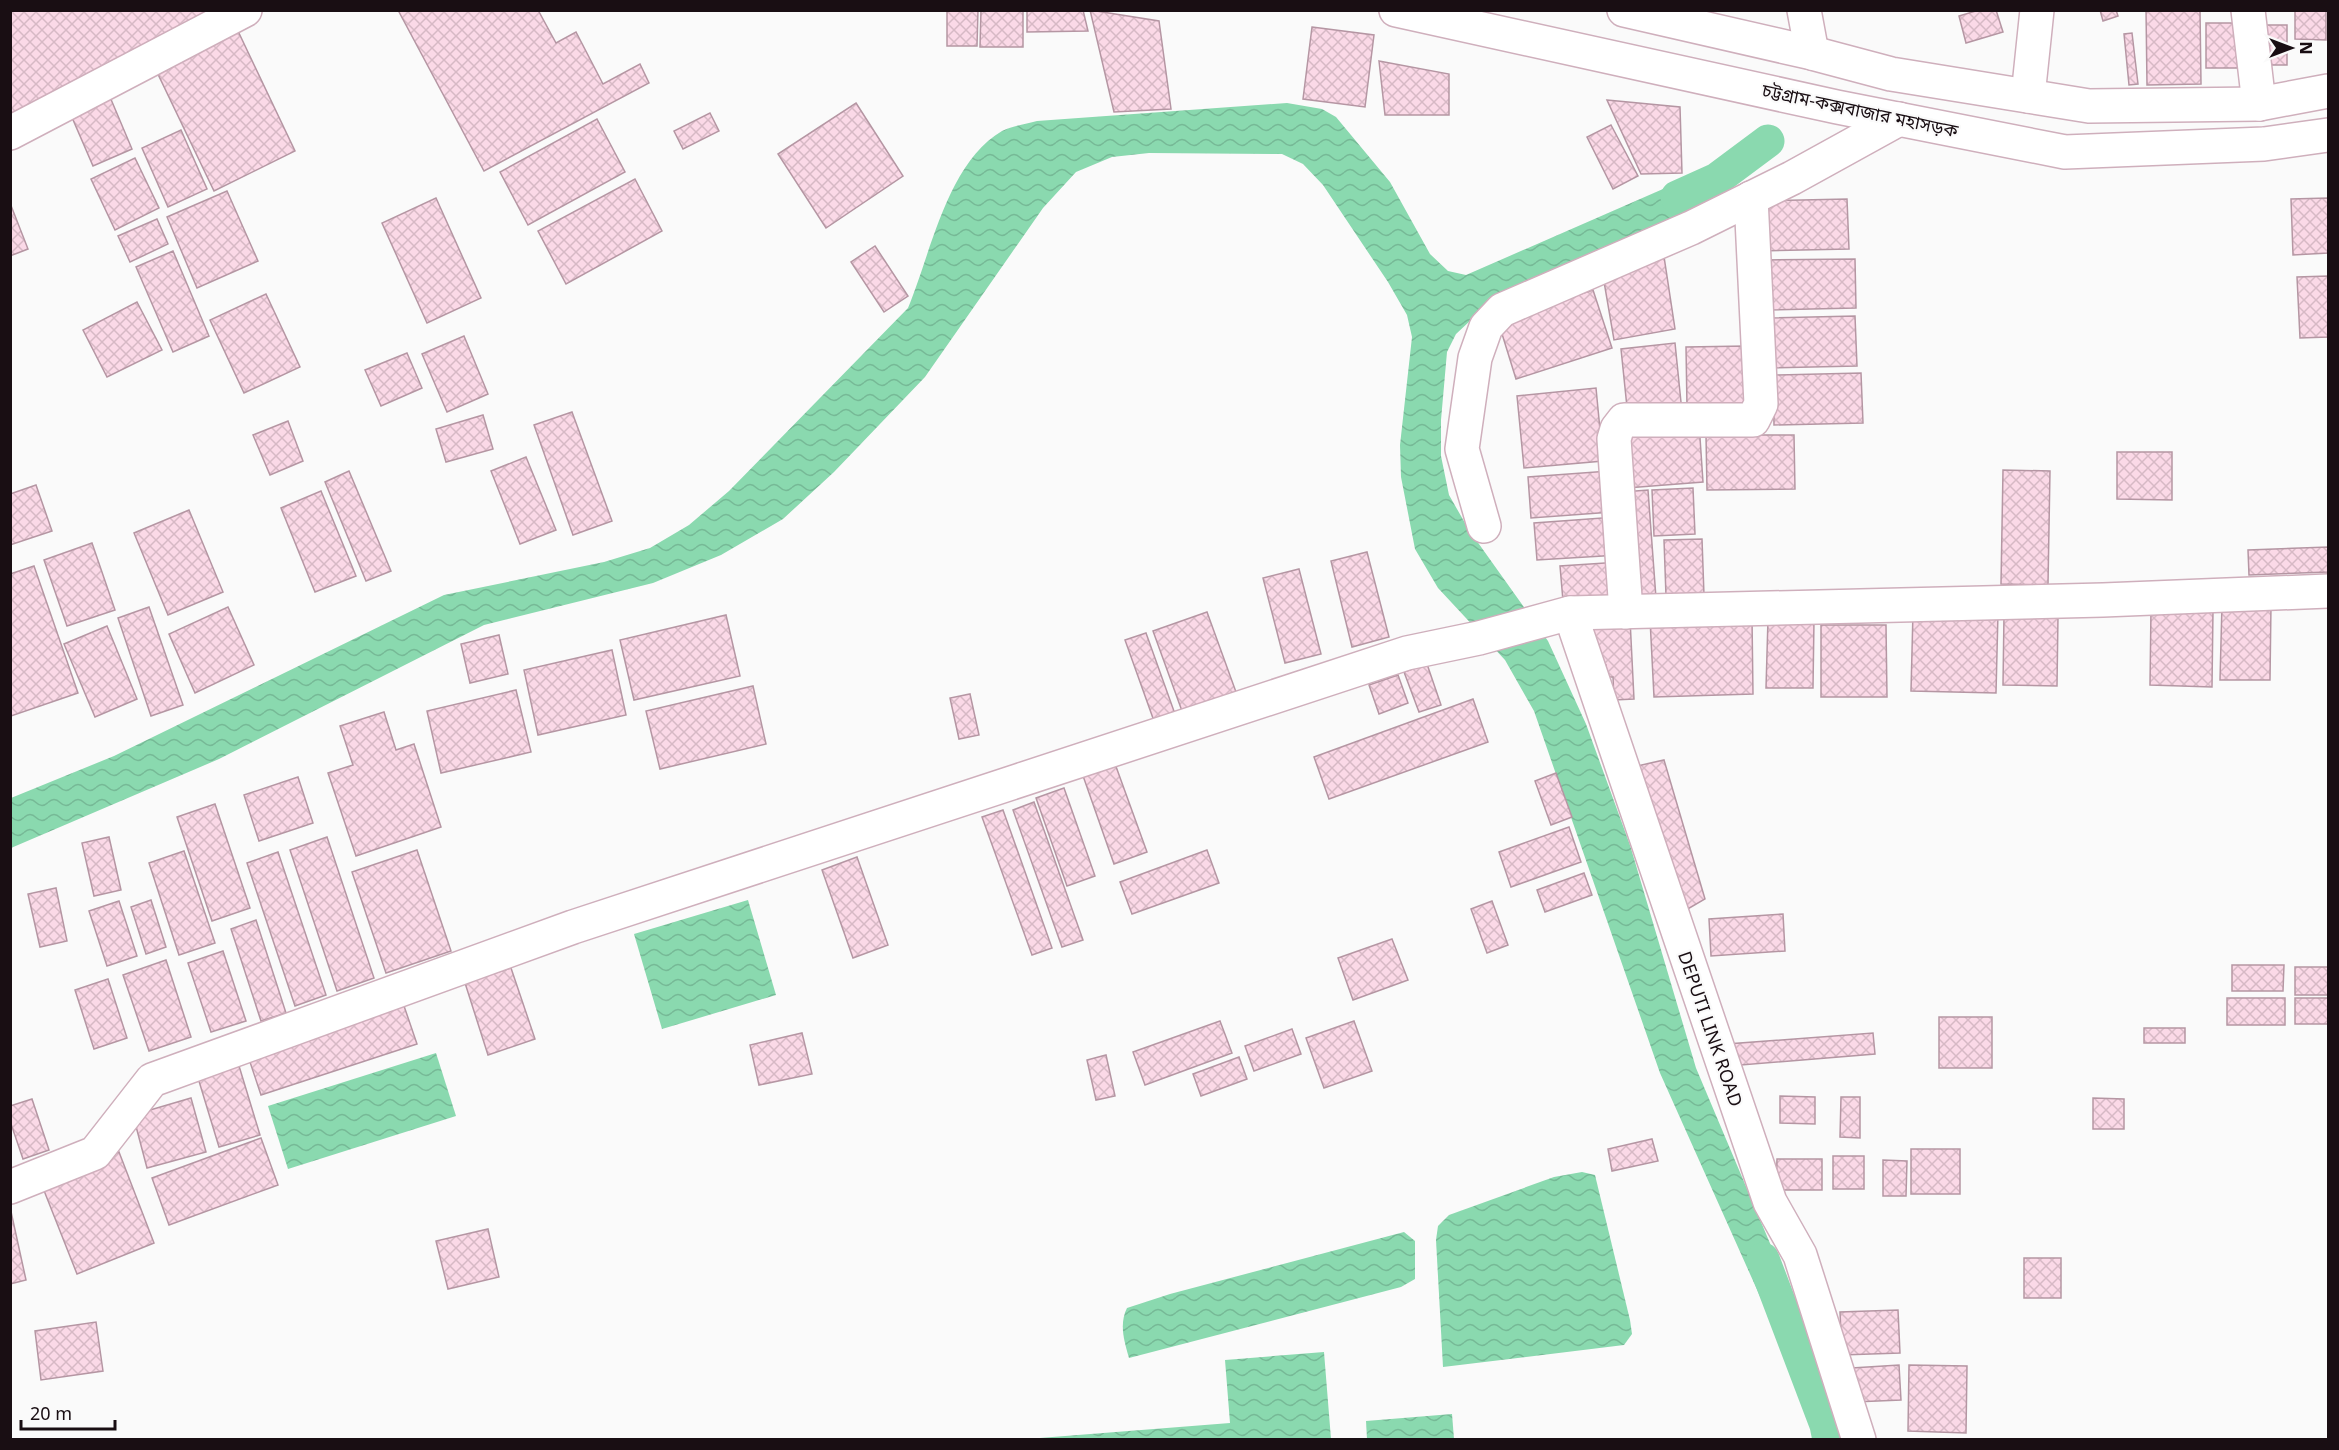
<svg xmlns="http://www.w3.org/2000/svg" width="2339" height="1450" font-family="Georgia,'Noto Sans Bengali',serif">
  <defs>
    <pattern id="water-waves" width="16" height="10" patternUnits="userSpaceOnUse" patternTransform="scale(1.5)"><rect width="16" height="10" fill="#8ad9af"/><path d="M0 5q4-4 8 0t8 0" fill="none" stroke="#76b996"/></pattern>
    <pattern id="building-cross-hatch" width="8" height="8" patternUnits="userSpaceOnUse" patternTransform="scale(1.5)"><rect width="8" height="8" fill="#fbd9e7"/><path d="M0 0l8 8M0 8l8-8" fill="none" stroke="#d7b9c5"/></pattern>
  </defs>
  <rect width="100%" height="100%" fill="#fafafa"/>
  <g fill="url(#water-waves)">
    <path d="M1287 103 1322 109 1336 117 1390 182 1430 254 1448 271 1466 275 1695 175 1706 172 1717 179C1718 204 1706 206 1686 217L1471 320 1456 334 1447 352 1441 420V456L1449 495 1469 530 1548 641 1586 724 1630 845 1696 1068 1788 1286 1778 1300 1763 1303 1660 1073 1534 711 1505 660 1438 588 1415 549 1401 477 1400 445 1412 337 1407 315 1388 282 1323 185 1303 164 1282 154 1149 153 1112 157 1076 172 1043 208 925 377 834 472 783 519 721 555 653 583 484 625 219 759 11 848V798L114 756 444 595 604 562 650 548 689 525 729 491 908 308C931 253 947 163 1002 131 1011 126 1026 124 1037 121Z"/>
    <polygon points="748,900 776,995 662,1029 634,934"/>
    <polygon points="436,1053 456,1116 288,1169 268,1106"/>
    <polygon points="1582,1172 1595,1175 1630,1320 1632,1334 1624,1345 1443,1367 1436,1240 1438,1226 1449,1215 1554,1177"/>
    <path d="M1404 1232 1415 1241V1279L1401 1287 1129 1358C1124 1341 1119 1324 1127 1308L1170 1294Z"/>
    <polygon points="1324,1352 1331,1439 1027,1439 1230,1423 1225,1360"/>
    <polygon points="1452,1414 1454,1439 1367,1439 1366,1421"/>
  </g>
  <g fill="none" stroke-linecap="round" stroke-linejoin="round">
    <g stroke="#8ad9af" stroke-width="33">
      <polyline points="1677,197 1717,179 1768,141"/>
      <polyline points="1763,1259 1826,1425 1829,1440"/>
    </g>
  </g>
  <g fill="url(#building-cross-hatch)" stroke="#b596a3" stroke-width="1.5">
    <polygon points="10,10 213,10 13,117 10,111"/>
    <polygon points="398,10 538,10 556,43 576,32 603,84 640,64 649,83 484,171"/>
    <polygon points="947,10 978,10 977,46 947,46"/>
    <polygon points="981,10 1023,10 1023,47 980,47"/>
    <polygon points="1027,10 1083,10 1088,31 1027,32"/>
    <polygon points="1090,10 1159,21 1171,109 1114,112"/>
    <polygon points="1979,10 1996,10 2003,32 1966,43 1959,16"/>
    <polygon points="2100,10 2116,10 2118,16 2103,21"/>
    <polygon points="2146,10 2200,10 2201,84 2147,85"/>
    <polygon points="2295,10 2326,10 2326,40 2295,39"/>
    <rect x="2206" y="23" width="39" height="45"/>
    <rect x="2258" y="25" width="29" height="40"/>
    <polygon points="1312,27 1374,35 1365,107 1303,99"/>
    <polygon points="238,31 295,151 214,191 156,70"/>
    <polygon points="2132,33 2138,84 2129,85 2124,34"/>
    <polygon points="1379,61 1449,74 1449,115 1385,115"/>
    <polygon points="110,97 132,149 93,166 71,115"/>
    <polygon points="1607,100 1680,107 1682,173 1641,174"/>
    <polygon points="856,103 903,176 826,228 778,154"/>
    <polygon points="710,113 719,131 683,149 674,131"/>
    <polygon points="597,119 625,172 528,225 500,172"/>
    <polygon points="1611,125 1638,176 1613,189 1587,137"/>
    <polygon points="181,130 207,189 168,207 142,148"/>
    <polygon points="135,158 159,208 115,230 91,179"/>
    <polygon points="635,179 662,231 566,284 538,231"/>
    <polygon points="227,191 258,261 197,288 167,217"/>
    <polygon points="436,198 481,298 427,323 382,223"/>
    <polygon points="2328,198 2328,253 2293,255 2291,199"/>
    <polygon points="1847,199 1849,249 1760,251 1759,201"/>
    <polygon points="10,203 28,249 10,256"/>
    <polygon points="157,219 168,244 130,262 118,236"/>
    <polygon points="875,246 908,296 884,312 851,262"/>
    <polygon points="1663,250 1675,329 1614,340 1602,270"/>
    <polygon points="173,251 209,336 173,352 136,267"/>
    <polygon points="1855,259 1856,308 1767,310 1766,260"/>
    <polygon points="2328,276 2328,337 2300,338 2297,277"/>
    <polygon points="1593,290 1612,348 1516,379 1498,321"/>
    <polygon points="266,294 300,367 244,393 210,320"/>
    <polygon points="137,302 162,350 107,377 83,330"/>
    <polygon points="1855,316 1857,366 1768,368 1766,318"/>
    <polygon points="464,336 488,394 447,412 422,354"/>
    <polygon points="1675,343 1682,412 1628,417 1621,349"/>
    <polygon points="1745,346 1746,406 1687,407 1686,347"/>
    <polygon points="407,353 422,388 381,406 365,370"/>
    <polygon points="1861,373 1863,423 1774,425 1773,375"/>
    <polygon points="1596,388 1603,461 1524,468 1517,396"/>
    <polygon points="572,412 612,521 573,535 534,425"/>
    <polygon points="483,415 493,449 446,462 436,429"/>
    <polygon points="288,421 303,461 270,475 253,435"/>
    <polygon points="1699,423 1703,482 1627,488 1623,429"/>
    <polygon points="1706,435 1794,435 1795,489 1707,490"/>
    <polygon points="2117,452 2172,452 2172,500 2117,499"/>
    <polygon points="526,457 556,530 520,544 491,471"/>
    <polygon points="2003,470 2050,471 2048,585 2001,584"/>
    <polygon points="349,471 391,571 366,581 325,482"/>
    <polygon points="1609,471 1612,512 1531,518 1528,477"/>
    <polygon points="36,485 52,531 10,545 10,494"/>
    <polygon points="1693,488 1695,534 1654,536 1652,490"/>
    <polygon points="1648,490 1656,598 1631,600 1623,492"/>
    <polygon points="321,491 356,576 315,592 281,508"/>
    <polygon points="189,510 223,592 168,615 134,533"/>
    <polygon points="1616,517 1619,555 1537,560 1534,523"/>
    <polygon points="1702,539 1704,595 1666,596 1664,540"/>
    <polygon points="92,543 115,610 67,626 44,560"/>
    <polygon points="2328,547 2328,572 2249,575 2248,550"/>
    <polygon points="1367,552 1389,637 1352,647 1331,561"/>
    <polygon points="1620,562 1622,597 1563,601 1560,566"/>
    <polygon points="34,566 78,693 11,716 10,574"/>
    <polygon points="1299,569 1321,654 1285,663 1263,578"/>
    <polygon points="2222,604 2271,605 2270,680 2220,680"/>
    <polygon points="149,607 183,705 151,716 118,618"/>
    <polygon points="228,607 254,665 195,693 169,634"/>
    <polygon points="2151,609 2213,610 2212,687 2150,685"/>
    <polygon points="1207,612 1236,692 1182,711 1153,631"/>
    <polygon points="1913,612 1998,613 1996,693 1911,691"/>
    <polygon points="726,615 740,676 634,700 620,640"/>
    <polygon points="2004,615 2058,616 2057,686 2003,685"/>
    <polygon points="1752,618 1753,694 1654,697 1650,619"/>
    <polygon points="1630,619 1634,699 1614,700 1613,677 1607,677 1606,665 1595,666 1593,621"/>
    <polygon points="1768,619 1814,620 1813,688 1766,688"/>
    <polygon points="1821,625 1886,625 1887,697 1821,697"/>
    <polygon points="107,626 137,699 95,717 64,644"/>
    <polygon points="1146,633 1175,714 1154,721 1125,640"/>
    <polygon points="499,635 508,674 470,683 461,644"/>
    <polygon points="612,650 626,715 538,735 524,670"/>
    <polygon points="1427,664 1441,705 1419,712 1404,672"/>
    <polygon points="1398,675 1408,703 1379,714 1369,685"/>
    <polygon points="753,686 766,744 660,769 646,711"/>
    <polygon points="516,690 531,752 441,773 427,711"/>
    <polygon points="970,694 979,735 959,739 950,698"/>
    <polygon points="1473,699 1488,742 1329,799 1314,757"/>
    <polygon points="384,712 396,750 414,744 441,827 356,856 328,773 353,765 340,726"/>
    <polygon points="1664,760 1705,899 1679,914 1637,766"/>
    <polygon points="1114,761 1147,852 1114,864 1082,773"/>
    <polygon points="1556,773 1572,817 1551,825 1535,781"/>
    <polygon points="298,777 313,823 259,841 244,795"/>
    <polygon points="1064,788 1095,876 1067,886 1036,798"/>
    <polygon points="1034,802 1083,940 1062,947 1013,810"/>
    <polygon points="215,804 250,908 212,921 177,817"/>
    <polygon points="1003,810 1052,948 1032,955 982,817"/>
    <polygon points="1569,827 1581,862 1511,887 1499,852"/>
    <polygon points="109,837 121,890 94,896 82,843"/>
    <polygon points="327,837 374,978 337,991 290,850"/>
    <polygon points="417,850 451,951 386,973 352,872"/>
    <polygon points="1207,850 1219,883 1132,914 1120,882"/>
    <polygon points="184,851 215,943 179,955 149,863"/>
    <polygon points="278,852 326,995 295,1006 247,863"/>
    <polygon points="857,857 888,945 853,958 822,870"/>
    <polygon points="1584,873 1592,895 1545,912 1537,890"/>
    <polygon points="56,888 67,941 40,947 28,894"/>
    <polygon points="151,900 166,947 146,954 131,907"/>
    <polygon points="119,901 137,956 107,966 89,911"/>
    <polygon points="1492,901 1508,945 1487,953 1471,909"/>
    <polygon points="1783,914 1785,951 1711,956 1709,919"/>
    <polygon points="256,920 286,1013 261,1021 231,929"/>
    <polygon points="1392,939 1408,980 1353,1000 1338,958"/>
    <polygon points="223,951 246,1021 211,1032 188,963"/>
    <polygon points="166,960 191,1037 149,1051 123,975"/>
    <polygon points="2232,965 2284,965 2283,991 2232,991"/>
    <rect x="2295" y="967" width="33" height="28"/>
    <polygon points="511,968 535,1039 488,1055 465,983"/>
    <polygon points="108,979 127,1038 94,1049 75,990"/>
    <rect x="2227" y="998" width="58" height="27"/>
    <rect x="2295" y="998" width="33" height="26"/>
    <polygon points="403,1003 417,1044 261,1095 247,1053"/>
    <rect x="1939" y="1017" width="53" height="51"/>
    <polygon points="1220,1021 1232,1053 1145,1085 1133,1052"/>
    <polygon points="1354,1021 1372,1071 1324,1088 1306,1038"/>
    <rect x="2144" y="1028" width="41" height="15"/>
    <polygon points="1292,1029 1301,1054 1254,1071 1245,1046"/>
    <polygon points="802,1033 812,1074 759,1085 750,1045"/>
    <polygon points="1873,1033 1875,1054 1729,1066 1727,1044"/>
    <polygon points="1106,1055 1115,1096 1096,1100 1087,1060"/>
    <polygon points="236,1056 260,1135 219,1147 195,1068"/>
    <polygon points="1239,1057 1247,1079 1201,1096 1193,1074"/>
    <polygon points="1780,1096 1815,1097 1815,1124 1780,1123"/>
    <polygon points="1841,1097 1860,1097 1860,1138 1840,1137"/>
    <polygon points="191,1098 206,1152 147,1168 133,1115"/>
    <polygon points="2093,1098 2124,1099 2124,1129 2093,1129"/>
    <polygon points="32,1099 49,1150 23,1159 10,1121 10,1106"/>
    <polygon points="261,1138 278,1185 169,1225 152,1178"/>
    <polygon points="1652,1139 1658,1161 1612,1171 1608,1149"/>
    <rect x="1911" y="1149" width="49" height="45"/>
    <polygon points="119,1152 154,1243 77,1274 41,1183"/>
    <rect x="1833" y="1156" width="31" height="33"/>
    <polygon points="1777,1159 1822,1159 1822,1190 1776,1190"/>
    <polygon points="1883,1160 1907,1161 1906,1196 1883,1196"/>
    <polygon points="10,1207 26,1280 10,1284"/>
    <polygon points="488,1229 499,1277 448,1289 436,1241"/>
    <rect x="2024" y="1258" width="37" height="40"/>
    <polygon points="1898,1310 1900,1353 1842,1355 1840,1312"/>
    <polygon points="96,1322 103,1371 41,1380 35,1331"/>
    <polygon points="1899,1365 1901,1400 1854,1402 1852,1368"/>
    <polygon points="1909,1365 1967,1366 1966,1433 1908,1431"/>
  </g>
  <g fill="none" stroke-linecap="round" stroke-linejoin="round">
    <g stroke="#cfafbc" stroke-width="36">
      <g id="street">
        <polyline points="1804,10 1812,53"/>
        <polyline points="2248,10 2259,104"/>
        <polyline points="2028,96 2037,10"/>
        <polyline points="10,133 245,10"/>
        <polyline points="1484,526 1462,449 1475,358 1486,327 1502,310 1691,228 1792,178 1899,119"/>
        <polyline points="1626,612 1614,439 1617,429 1624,420 1753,420 1761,404 1751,198"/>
        <polyline points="1570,613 1770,1202 1800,1255 1859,1440"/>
        <polyline points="10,1187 95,1153 152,1080 573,927 1407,653 1479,638 1570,613 2103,600 2328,591"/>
      </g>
    </g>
    <g stroke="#cfafbc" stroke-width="36">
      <g id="highway">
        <polyline points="1396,10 1837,107 2065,152 2264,144 2328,135"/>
        <polyline points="1624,10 1812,53 1891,74 2089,106 2259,104 2328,91"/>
      </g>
    </g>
    <use href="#street" stroke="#fff" stroke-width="33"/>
    <use href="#highway" stroke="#fff" stroke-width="33"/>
  </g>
  <g text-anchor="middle" stroke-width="4.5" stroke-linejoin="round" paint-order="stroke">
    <g font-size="18" fill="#190e13" stroke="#fafafa">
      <text transform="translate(1860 111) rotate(12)" y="6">চট্টগ্রাম-কক্সবাজার মহাসড়ক</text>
      <text transform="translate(1710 1029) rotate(71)" y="6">DEPUTI LINK ROAD</text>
    </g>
  </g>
  <rect width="2339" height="1450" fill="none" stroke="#190e13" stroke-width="24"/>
  <g transform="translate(2291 48) rotate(90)" stroke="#fafafa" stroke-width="4.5" paint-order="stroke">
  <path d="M0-4.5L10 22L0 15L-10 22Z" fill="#190e13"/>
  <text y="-9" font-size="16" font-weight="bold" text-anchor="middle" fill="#190e13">N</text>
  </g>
  <path d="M21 1420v9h94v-9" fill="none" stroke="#190e13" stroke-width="3"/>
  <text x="30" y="1420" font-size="18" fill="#190e13" stroke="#fafafa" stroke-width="4.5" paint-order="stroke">20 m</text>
</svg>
